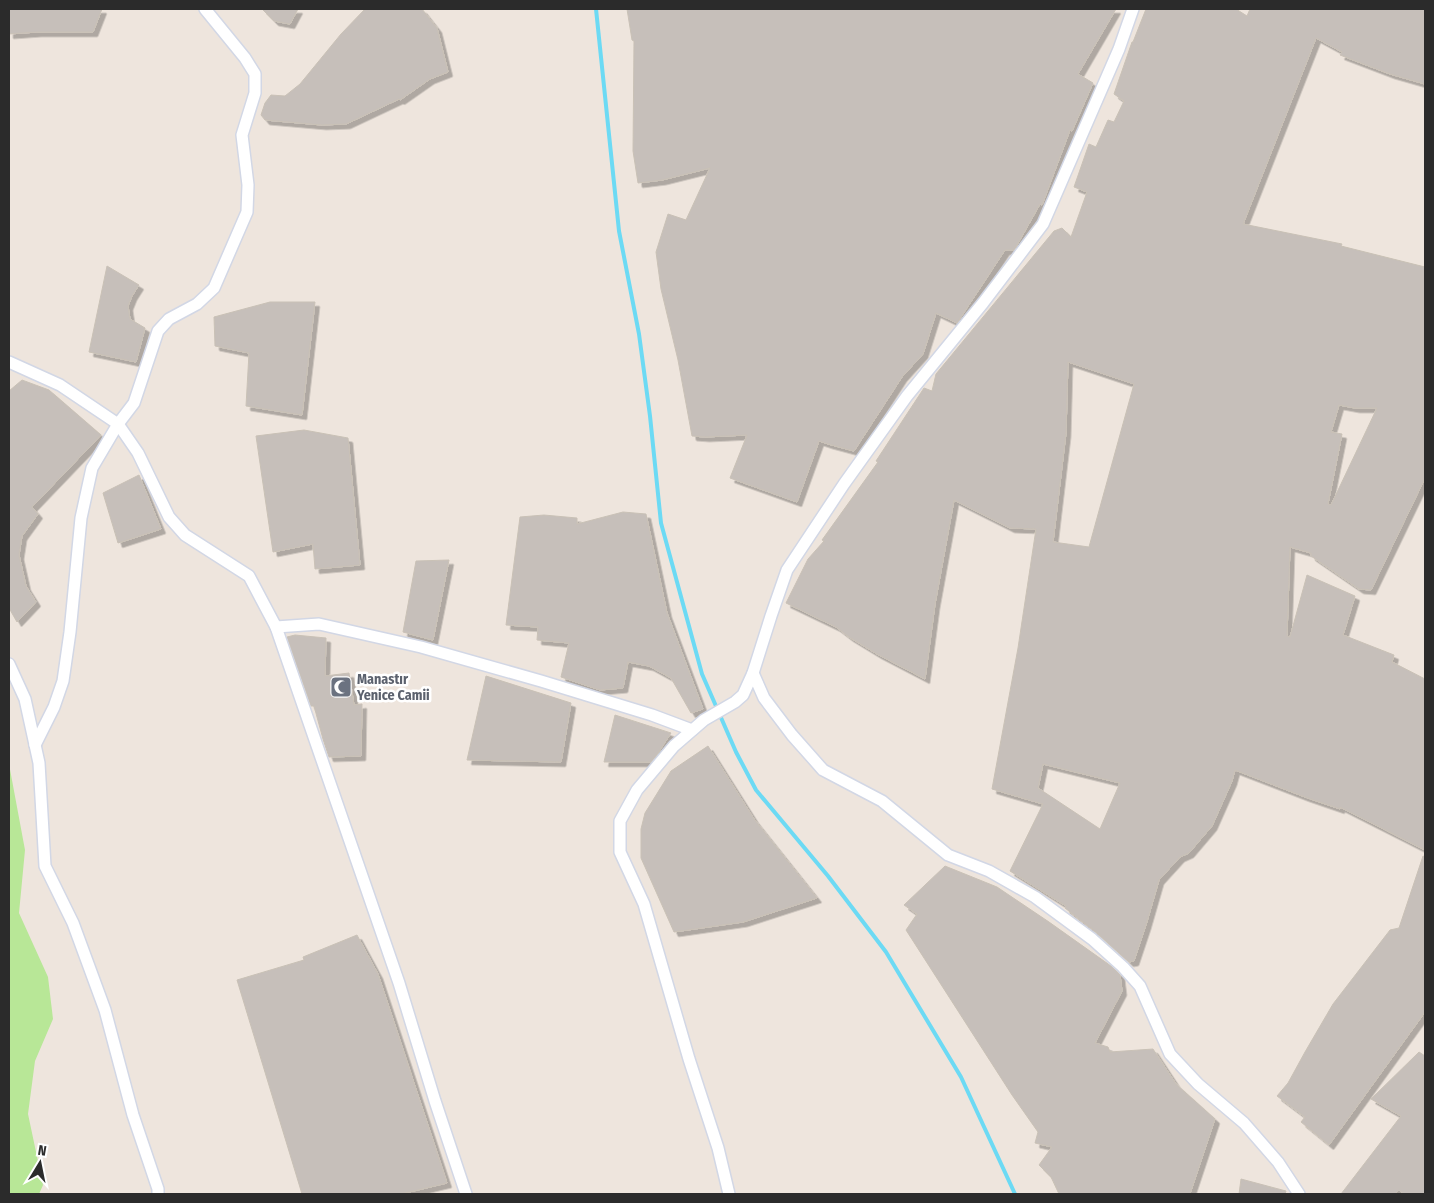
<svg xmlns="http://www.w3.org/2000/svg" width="1434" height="1203" font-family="'Fira Sans Condensed',sans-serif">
  <defs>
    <filter id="shadow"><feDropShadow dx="4.5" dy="4.5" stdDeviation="0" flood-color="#0004"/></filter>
  </defs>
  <rect width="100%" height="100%" fill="#eee5dd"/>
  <polygon fill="#b8e797" points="9,764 25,850 19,913 48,977 53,1019 35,1061 28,1114 43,1185 39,1194 9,1194"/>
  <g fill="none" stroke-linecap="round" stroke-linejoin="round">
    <polyline stroke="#6cdaf4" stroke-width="4" points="596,9 619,231 639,334 650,416 661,523 702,674 736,752 756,790 828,876 886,952 961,1077 1015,1194"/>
  </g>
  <g fill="#c6bfba" stroke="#c9c1b6" fill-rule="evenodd" filter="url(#shadow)">
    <polygon points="9,9 102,9 93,32 37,32 9,34"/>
    <polygon points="262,9 298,9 290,24 274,21"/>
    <polygon points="365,9 422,9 437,28 448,72 430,79 400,100 399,99 346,124 322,125 265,120 261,115 265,103 271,95 285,96 300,84 341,34"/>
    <polygon points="627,9 1116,9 1078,74 1093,83 1072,131 1070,130 1042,205 1040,204 1017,245 1014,250 1005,250 957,323 936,313 923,354 902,377 854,451 828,444 819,441 797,502 730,478 747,435 705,437 692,436 678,360 661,289 656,252 668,214 686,220 710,168 662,180 638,183 633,151 634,41 632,40"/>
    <path d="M1146 9H1236L1247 16 1250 9H1425V84L1390 74 1340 55 1342 52 1316 38 1243 224 1342 244 1341 246 1425 267V478L1371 590 1359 589 1311 556V553L1290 547 1287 636 1290 637 1307 575 1355 596 1343 635 1394 655 1392 662 1425 679V850L1340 807V809L1305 797 1235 770 1232 781 1212 826 1189 853 1180 857 1159 880 1146 925 1134 961 1129 962 1097 933 1065 908 1066 906 1010 871 1043 804 992 789 1018 648 1036 529 1010 528 954 500 935 604 925 679 877 654 849 637 836 627 786 603 808 559 824 541 822 540 878 462 876 461 924 388 932 391 936 374 1054 231 1062 228 1071 237 1087 192 1074 187 1089 144 1096 147 1108 120 1114 122 1124 101 1114 94 1132 42H1133ZM1068 362 1134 384 1089 547 1053 542 1066 433ZM1339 405 1355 408H1377L1331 505 1328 504 1342 434 1331 432ZM1043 764 1120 783 1100 829 1038 788Z"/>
    <polygon points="107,266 139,285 132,296 128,306 130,319 145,328 136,362 89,352"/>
    <polygon points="270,302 315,302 302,415 246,406 249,353 215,346 214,317"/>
    <polygon points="22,380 49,390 101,435 32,507 38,514 22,536 19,555 26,586 36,602 17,622 9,608 9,391"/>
    <polygon points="304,430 348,438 360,565 315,569 313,544 273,552 256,436"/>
    <polygon points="139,475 161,529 118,543 103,493"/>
    <polygon points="623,512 646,514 667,613 703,709 691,713 671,678 649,666 628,662 623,688 600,690 561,677 569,643 537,640 538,627 506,625 520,517 544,515 577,518 577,524"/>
    <polygon points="449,560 433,640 403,632 416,561"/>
    <polygon points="295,635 326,638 325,676 349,673 354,705 362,704 361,756 329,757 323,739 314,706 311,706 287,637"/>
    <polygon points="486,676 571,703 561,762 467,760"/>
    <polygon points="615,715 671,733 658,753 651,762 604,762"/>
    <polygon points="708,746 754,819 817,898 743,922 674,932 641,858 641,829 645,813 671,771"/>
    <polygon points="1423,856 1425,857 1425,1012 1329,1145 1301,1122 1305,1117 1277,1096 1288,1083 1305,1052 1333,1004 1390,930 1399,928"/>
    <polygon points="945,866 997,887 1049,922 1111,966 1120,975 1122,991 1095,1043 1108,1047 1110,1052 1153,1049 1176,1084 1215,1119 1190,1194 1059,1194 1051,1177 1039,1165 1052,1147 1035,1143 1038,1132 1012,1095 906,930 917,914 904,905"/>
    <polygon points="357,935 378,974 447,1183 401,1194 302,1194 237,980 304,960 303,957"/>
    <polygon points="1419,1052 1425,1056 1425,1194 1404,1194 1399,1190 1395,1194 1341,1194 1401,1116 1371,1099"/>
    <polygon points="1241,1179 1286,1191 1285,1194 1239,1194"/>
  </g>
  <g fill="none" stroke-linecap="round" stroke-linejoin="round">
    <g stroke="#d2d7e5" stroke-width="14">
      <g id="minor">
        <polyline points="9,362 60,385 118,424 138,453 169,517 185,535 249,576 276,627 399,983 435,1101 466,1194"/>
        <polyline points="276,627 319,624 421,647 541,681 652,715 692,730"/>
        <polyline points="9,664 25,699 39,763 45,866 73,923 105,1010 133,1115 158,1189 158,1194"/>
        <polyline points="753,673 764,698 792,735 823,770 882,801 948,855 989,871 1035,897 1092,939 1123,967 1140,986 1170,1054 1198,1084 1244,1123 1278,1162 1299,1194"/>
        <polyline points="35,745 54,707 63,681 70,632 81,518 92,468 118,424 134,403 158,331 169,319 197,304 214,288 247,212 248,185 242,135 255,93 255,74 245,58 205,9"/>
        <polyline points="729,1194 718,1148 689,1059 644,904 620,852 620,821 637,790 674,746 704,720 735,702 743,695 753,673 771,616 787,570 844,484 907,396 983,303 1043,224 1119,49 1133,9"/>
      </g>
    </g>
    <use href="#minor" stroke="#fff" stroke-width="11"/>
  </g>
  <defs>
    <g id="mosque-square" transform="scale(1.125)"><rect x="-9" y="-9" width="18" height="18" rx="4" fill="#6b7280" stroke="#fff"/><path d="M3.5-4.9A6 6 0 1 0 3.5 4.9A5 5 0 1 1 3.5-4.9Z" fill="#fff"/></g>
  </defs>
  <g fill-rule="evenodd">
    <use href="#mosque-square" x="341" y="687"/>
  </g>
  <g text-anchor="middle" stroke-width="5" stroke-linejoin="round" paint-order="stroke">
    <g font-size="14" font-weight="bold" fill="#5b616d" stroke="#fff" text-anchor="start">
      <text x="357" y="684">Manastır<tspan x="357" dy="16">Yenice Camii</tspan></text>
    </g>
  </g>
  <rect width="1434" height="1203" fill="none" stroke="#2b2b2b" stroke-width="20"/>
  <g transform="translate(40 1163) rotate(10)" stroke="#ffffff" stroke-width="4" paint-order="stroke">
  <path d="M0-4L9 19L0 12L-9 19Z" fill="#2b2b2b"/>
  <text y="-8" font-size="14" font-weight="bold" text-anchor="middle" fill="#2b2b2b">N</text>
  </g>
</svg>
